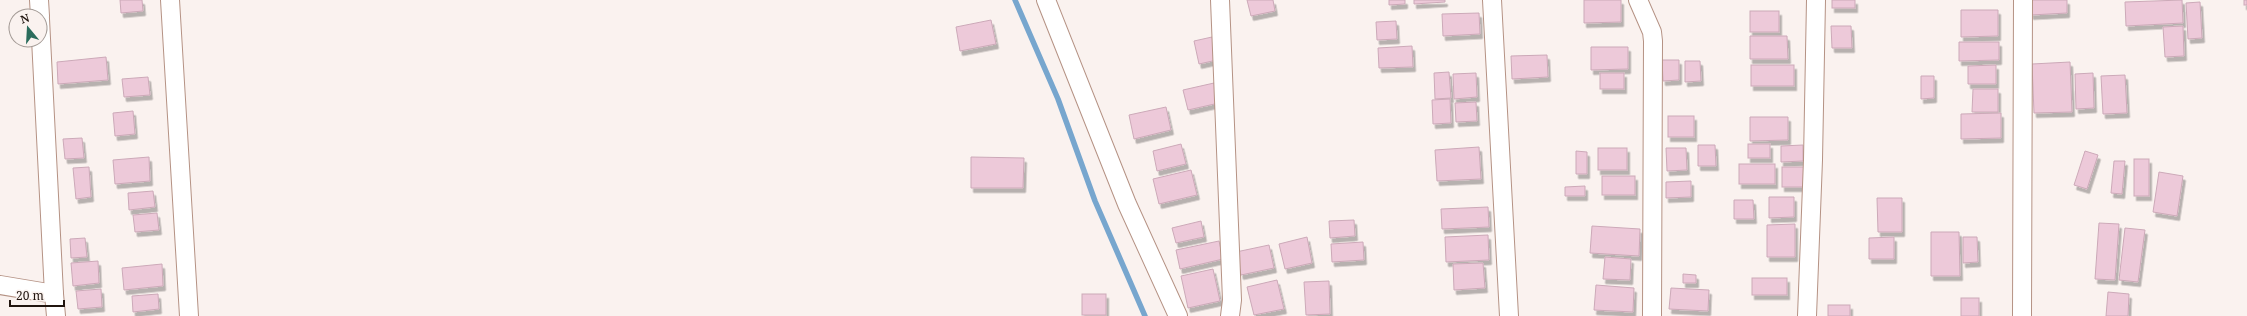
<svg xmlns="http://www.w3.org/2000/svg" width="2247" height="316" font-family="'Noto Serif',serif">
  <defs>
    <filter id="shadow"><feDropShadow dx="2.5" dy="4.5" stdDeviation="0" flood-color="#0004"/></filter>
  </defs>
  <rect width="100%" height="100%" fill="#faf2ef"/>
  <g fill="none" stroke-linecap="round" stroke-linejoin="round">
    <polyline stroke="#77a6ce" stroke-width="5.5" points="1015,0 1058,99 1095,201 1145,316"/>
  </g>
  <g fill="#edc9d9" stroke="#cca9b8" filter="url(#shadow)">
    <polygon points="120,0 142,0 143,11 121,13"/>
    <polygon points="1247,0 1273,0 1275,11 1251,16"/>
    <polygon points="1389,0 1405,0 1405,4 1389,5"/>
    <polygon points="1414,0 1445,0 1445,2 1414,4"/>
    <polygon points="1584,0 1621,0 1621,22 1584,23"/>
    <rect x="1832" y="0" width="23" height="8"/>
    <polygon points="2030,0 2067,0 2067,13 2031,15"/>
    <polygon points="2182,0 2183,23 2126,26 2125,2"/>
    <rect x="2244" y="0" width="3" height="5"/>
    <polygon points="2200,2 2202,38 2188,39 2186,3"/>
    <polygon points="1961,10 1998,10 1998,36 1961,37"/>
    <rect x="1750" y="11" width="29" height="21"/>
    <polygon points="1479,13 1480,34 1443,36 1442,14"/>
    <polygon points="991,20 996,44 960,51 956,27"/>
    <polygon points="1396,21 1397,39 1377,40 1376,22"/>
    <polygon points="1831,26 1851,26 1852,48 1832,48"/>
    <polygon points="2183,26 2184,56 2165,57 2163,27"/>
    <polygon points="1750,36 1787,36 1788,59 1750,59"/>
    <polygon points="1212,37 1217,60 1199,64 1194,41"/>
    <polygon points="1959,42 1999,42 1999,60 1959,61"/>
    <polygon points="1412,46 1413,67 1379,68 1378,48"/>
    <polygon points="1591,47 1628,47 1628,69 1591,70"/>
    <polygon points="1547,55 1548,77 1512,79 1511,56"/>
    <polygon points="106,57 108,80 58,84 57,62"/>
    <polygon points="1662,60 1679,60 1679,80 1663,81"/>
    <polygon points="1685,61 1700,61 1701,81 1685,82"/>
    <polygon points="2070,62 2072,112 2034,113 2032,64"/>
    <rect x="1751" y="65" width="43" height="21"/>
    <polygon points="1996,65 1996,84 1968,84 1968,66"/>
    <polygon points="1449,72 1451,98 1435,99 1434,73"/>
    <polygon points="1476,73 1477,97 1454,99 1453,74"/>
    <rect x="1600" y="73" width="24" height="16"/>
    <polygon points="2093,73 2094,108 2076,109 2075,74"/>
    <polygon points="2125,75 2127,113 2103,114 2101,76"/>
    <polygon points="1921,76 1934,76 1934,98 1921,99"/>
    <polygon points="148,77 150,95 124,97 122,79"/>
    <polygon points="1214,83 1219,103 1188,110 1183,90"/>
    <polygon points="1973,89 1998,89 1998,112 1972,112"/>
    <polygon points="1450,99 1451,123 1433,124 1432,100"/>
    <polygon points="1476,102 1477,121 1456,122 1455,103"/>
    <polygon points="1166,107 1171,130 1134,139 1129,115"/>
    <polygon points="133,111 135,134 115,136 113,113"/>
    <polygon points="2001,113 2001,138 1961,139 1961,114"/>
    <rect x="1668" y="116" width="26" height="21"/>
    <polygon points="1750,117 1788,117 1788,140 1750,141"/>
    <polygon points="82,138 84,158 65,159 63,139"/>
    <polygon points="1181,144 1186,164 1157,171 1153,151"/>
    <rect x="1748" y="144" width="22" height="14"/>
    <polygon points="1698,145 1715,145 1716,166 1698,166"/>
    <polygon points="1803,145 1803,161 1781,162 1781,146"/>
    <polygon points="1479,147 1481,179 1437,181 1435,150"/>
    <rect x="1598" y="148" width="29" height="22"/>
    <polygon points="1666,148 1686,148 1687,170 1667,171"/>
    <polygon points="1576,151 1587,152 1587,174 1576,174"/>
    <polygon points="2085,151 2098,155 2087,189 2074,185"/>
    <polygon points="149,157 150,181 115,184 113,160"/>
    <polygon points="971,157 1024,158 1023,188 971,188"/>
    <rect x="2134" y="159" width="15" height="37"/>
    <polygon points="2114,161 2125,161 2122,194 2111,193"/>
    <rect x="1739" y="164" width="36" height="20"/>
    <polygon points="89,167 91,197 76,199 73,168"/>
    <rect x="1782" y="167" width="22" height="20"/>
    <polygon points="1191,170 1197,195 1159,204 1153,179"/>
    <polygon points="2159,172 2183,176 2177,216 2153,212"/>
    <rect x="1602" y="176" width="33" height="19"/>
    <polygon points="1691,181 1691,197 1666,198 1666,182"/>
    <polygon points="1585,186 1585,196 1565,196 1565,187"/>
    <polygon points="153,191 155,207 129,210 128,193"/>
    <polygon points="1769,197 1794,197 1794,217 1769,218"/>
    <polygon points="1877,198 1902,198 1902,232 1878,232"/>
    <polygon points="1734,200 1753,200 1754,219 1734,219"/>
    <polygon points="1488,207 1489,227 1442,229 1441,209"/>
    <polygon points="157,213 159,230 135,232 133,215"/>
    <polygon points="1354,220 1355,236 1330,238 1329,221"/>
    <polygon points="1201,221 1204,237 1176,243 1172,228"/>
    <polygon points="2099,223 2119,224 2115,280 2095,279"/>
    <polygon points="1795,224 1795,257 1767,257 1767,225"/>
    <polygon points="1592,226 1640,229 1639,256 1590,253"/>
    <polygon points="2125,228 2145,230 2138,282 2119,280"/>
    <polygon points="1931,232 1959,232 1960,276 1931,276"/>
    <polygon points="1488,235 1489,260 1446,262 1445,237"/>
    <polygon points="1307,237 1312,263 1285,269 1279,244"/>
    <polygon points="1894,237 1894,259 1869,259 1869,238"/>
    <polygon points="1963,237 1977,237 1978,262 1963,263"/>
    <polygon points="85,238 87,257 71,258 70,239"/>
    <polygon points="1219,241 1223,259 1180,269 1176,250"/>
    <polygon points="1363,242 1364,260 1332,262 1331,244"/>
    <polygon points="1269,245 1274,268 1241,275 1236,252"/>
    <polygon points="1605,257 1631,259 1630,280 1603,279"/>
    <polygon points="98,261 99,283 73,286 71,263"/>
    <polygon points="1483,263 1485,288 1454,290 1453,264"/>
    <polygon points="162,264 163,286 124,290 122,268"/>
    <polygon points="1213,269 1220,301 1188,308 1181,276"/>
    <polygon points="1683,274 1696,275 1696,283 1683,283"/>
    <rect x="1752" y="278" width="35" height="17"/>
    <polygon points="1277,280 1284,309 1254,315 1247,287"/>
    <polygon points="1329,281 1330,314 1306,315 1304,282"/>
    <polygon points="1596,285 1634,288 1633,312 1594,310"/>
    <polygon points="1671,288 1709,290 1708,311 1669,309"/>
    <polygon points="101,289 102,307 78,309 76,291"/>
    <polygon points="2108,292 2129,294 2128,316 2106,316"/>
    <polygon points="158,294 159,309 133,312 132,296"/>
    <rect x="1082" y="294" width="24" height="21"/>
    <rect x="1961" y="298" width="18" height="18"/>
    <rect x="1828" y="305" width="22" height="11"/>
  </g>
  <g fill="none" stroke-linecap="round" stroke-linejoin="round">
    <g stroke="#b59284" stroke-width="20">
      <g id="street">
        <polyline points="39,0 40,16"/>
        <polyline points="170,0 189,316"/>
        <polyline points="1046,0 1127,204 1178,316"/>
        <polyline points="1220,0 1232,300 1230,316"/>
        <polyline points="1492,0 1509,316"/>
        <polyline points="1638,0 1652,32 1653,41 1652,316"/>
        <polyline points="40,19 54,294"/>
        <polyline points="0,285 54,294 56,316"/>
        <polyline points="1807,316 1813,160 1816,0"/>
        <polyline points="2022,316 2023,0"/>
      </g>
    </g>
    <use href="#street" stroke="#fff" stroke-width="18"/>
  </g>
  <g transform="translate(28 28) rotate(342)"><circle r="19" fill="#faf2ef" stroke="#a39a95"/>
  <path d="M0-3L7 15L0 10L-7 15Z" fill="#2a6c5c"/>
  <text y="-6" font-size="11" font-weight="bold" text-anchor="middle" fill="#21150f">N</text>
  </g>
  <path d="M10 300v6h54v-6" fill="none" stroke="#21150f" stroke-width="2"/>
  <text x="16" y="300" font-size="12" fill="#21150f" stroke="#faf2ef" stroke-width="3" paint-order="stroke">20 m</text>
</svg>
